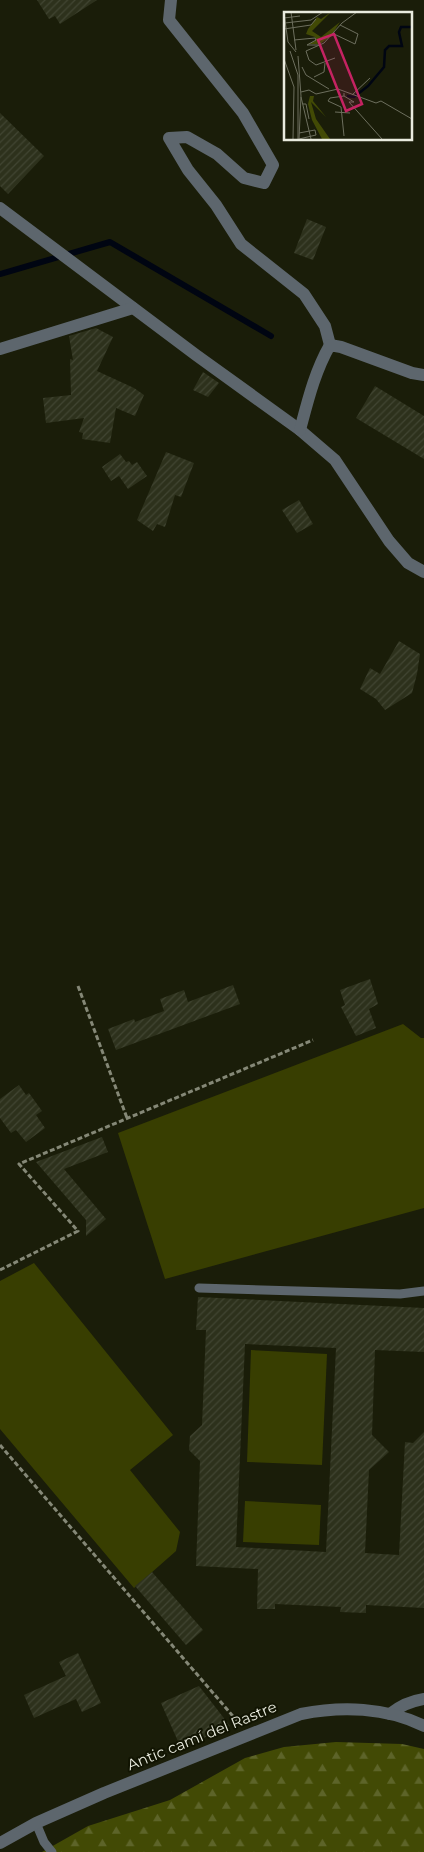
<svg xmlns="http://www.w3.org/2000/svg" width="424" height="1852" font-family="Montserrat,sans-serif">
  <defs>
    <pattern id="forest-firs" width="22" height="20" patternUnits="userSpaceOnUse" patternTransform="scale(1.25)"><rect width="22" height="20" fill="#424a05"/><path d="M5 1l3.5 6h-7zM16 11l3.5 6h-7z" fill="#5d6429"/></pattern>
    <pattern id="building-hatch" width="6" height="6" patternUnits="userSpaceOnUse" patternTransform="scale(1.25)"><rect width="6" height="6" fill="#2d311c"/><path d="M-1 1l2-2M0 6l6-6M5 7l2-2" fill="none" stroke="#414532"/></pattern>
  </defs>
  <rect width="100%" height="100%" fill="#1a1d09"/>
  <polygon fill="url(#forest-firs)" points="336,1742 402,1744 424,1749 424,1852 42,1852 88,1826 170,1800 245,1758 284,1747"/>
  <g fill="#383e01">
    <polygon points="403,1024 421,1038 424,1038 424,1208 165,1279 118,1133"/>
    <polygon points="34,1263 173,1435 130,1470 180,1532 176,1551 134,1588 0,1429 0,1281"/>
    <polygon points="251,1350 327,1354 322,1465 247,1462"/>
    <polygon points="245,1501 321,1505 319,1545 243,1542"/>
  </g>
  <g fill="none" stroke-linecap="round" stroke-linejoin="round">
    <polyline stroke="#000512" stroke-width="6" points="0,274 110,242 271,336"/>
  </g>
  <g fill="url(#building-hatch)" fill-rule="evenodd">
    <polygon points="37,0 97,0 60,24 55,16 49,19"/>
    <polygon points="0,113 44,156 8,194 0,186"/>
    <polygon points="307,219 326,227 313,260 294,253"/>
    <polygon points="96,328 113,337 97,371 134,388 144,395 135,416 116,408 110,443 82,439 83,433 79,432 84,418 46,423 43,398 71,395 70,359 73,360 69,336"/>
    <polygon points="203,372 219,383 208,397 193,390"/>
    <polygon points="375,386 424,416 424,459 356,418"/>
    <polygon points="166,452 194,463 181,497 175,495 165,527 157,524 153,531 137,520"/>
    <polygon points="120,454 126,462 129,461 132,465 137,462 147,476 128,489 119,476 111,481 102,467"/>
    <polygon points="299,500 313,524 297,533 282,510"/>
    <polygon points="399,641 420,654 417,674 412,693 385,710 376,699 360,689 370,668 380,674"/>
    <polygon points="370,979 378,1004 369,1009 376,1028 356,1036 341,1007 345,1005 340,990"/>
    <polygon points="233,985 240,1004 116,1050 108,1029 134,1019 135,1022 164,1011 160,999 184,990 188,1002"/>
    <polygon points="19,1085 26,1095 29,1093 42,1111 36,1115 45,1128 26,1142 16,1130 11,1133 0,1118 0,1099"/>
    <polygon points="102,1137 108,1152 64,1169 106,1219 86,1236 86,1220 36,1162"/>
    <path d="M198 1297 424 1308V1352L375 1350 372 1435 389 1452 369 1470 365 1553 399 1555 405 1442 413 1443 424 1432V1608L366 1605V1613L340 1612 341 1607 275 1604V1609H257L258 1569 196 1566 200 1461 189 1450 190 1436 202 1425 206 1330H196ZM245 1344 336 1348 326 1552 236 1547Z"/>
    <polygon points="152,1572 203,1630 186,1645 135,1586"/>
    <polygon points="78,1653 101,1703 82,1712 76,1699 34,1718 24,1695 66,1676 59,1662"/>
    <polygon points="199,1686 230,1726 181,1748 161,1703"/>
  </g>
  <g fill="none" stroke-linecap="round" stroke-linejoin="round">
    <g stroke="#858877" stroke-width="3" stroke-dasharray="5 2.5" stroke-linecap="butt">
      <polyline points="78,986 127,1118"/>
      <polyline points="0,1270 78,1231 19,1164 313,1040"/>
      <polyline points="0,1445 238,1722"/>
    </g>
    <g stroke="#5d666d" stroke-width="9">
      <polyline points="199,1288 400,1294 424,1291"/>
      <polyline points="36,1823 44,1842 52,1852"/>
    </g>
    <g stroke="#5d666d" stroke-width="12">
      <polyline points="171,0 169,20 243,113 273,165 264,183 244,178 217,154 187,137 169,138 188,170 216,205 241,244 304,294 325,326 330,345"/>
      <polyline points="0,208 196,355 300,430 335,460 389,541 408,563 424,572"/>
      <polyline points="0,349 133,308"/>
      <path d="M300 430C308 400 315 371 330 345L341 347 412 373 424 375"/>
      <path d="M390 1714C400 1706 411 1701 424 1699"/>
      <path d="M0 1843 36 1823 104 1793 301 1714C341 1706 386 1707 424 1726"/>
    </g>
  </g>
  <g text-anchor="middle" stroke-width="4" stroke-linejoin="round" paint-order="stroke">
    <g font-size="15" fill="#e9ebde" stroke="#111402">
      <text transform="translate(202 1736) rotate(-22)" y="5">Antic camí del Rastre</text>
    </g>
  </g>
  <g transform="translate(284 12)">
    <rect width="128" height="128" fill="#1a1d09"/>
    <path d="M47 0 28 19 37 25 56 10 47 24 36 32H24L31 29V25L22 22 24 17 33 5 37 7ZM26 84H30L29 89 42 105 27 90 32 107 46 127H38L28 108 24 92Z" fill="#424a05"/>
    <path fill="none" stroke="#000512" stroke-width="2.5" d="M63 84 70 85 84 74 100 55 101 38 105 34H118L115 20 117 15H128"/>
    <path fill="none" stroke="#6d6f5e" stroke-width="1" d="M7 0 12 38M0 1 4 30 12 40M0 6 16 4M1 11 27 8 39 0M0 17 27 13 32 7M50 22 71 32 74 22 56 13M10 28 31 26 32 28 23 33H35M6 39 14 63V127M14 44 17 84 15 127M51 46 32 53 25 48 22 39 40 31 58 11 73 0M0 47 10 75 9 127M18 55 22 63 45 77M30 65 40 60 41 51M17 80 25 78 32 82 54 77 92 91 97 89 128 107M68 83 86 66M60 84 70 90H65L98 127M17 85 27 127M19 92H22L25 107M51 100 66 101M60 124 57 95 44 89 46 86 60 84V81M15 127 32 123 31 118 15 121"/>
    <path fill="#c42362" fill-opacity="0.15" stroke="#c42362" stroke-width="2.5" d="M50 22 78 92 62 99 34 28Z"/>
    <rect width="128" height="128" fill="none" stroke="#e9ebde" stroke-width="2.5"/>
  </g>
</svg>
